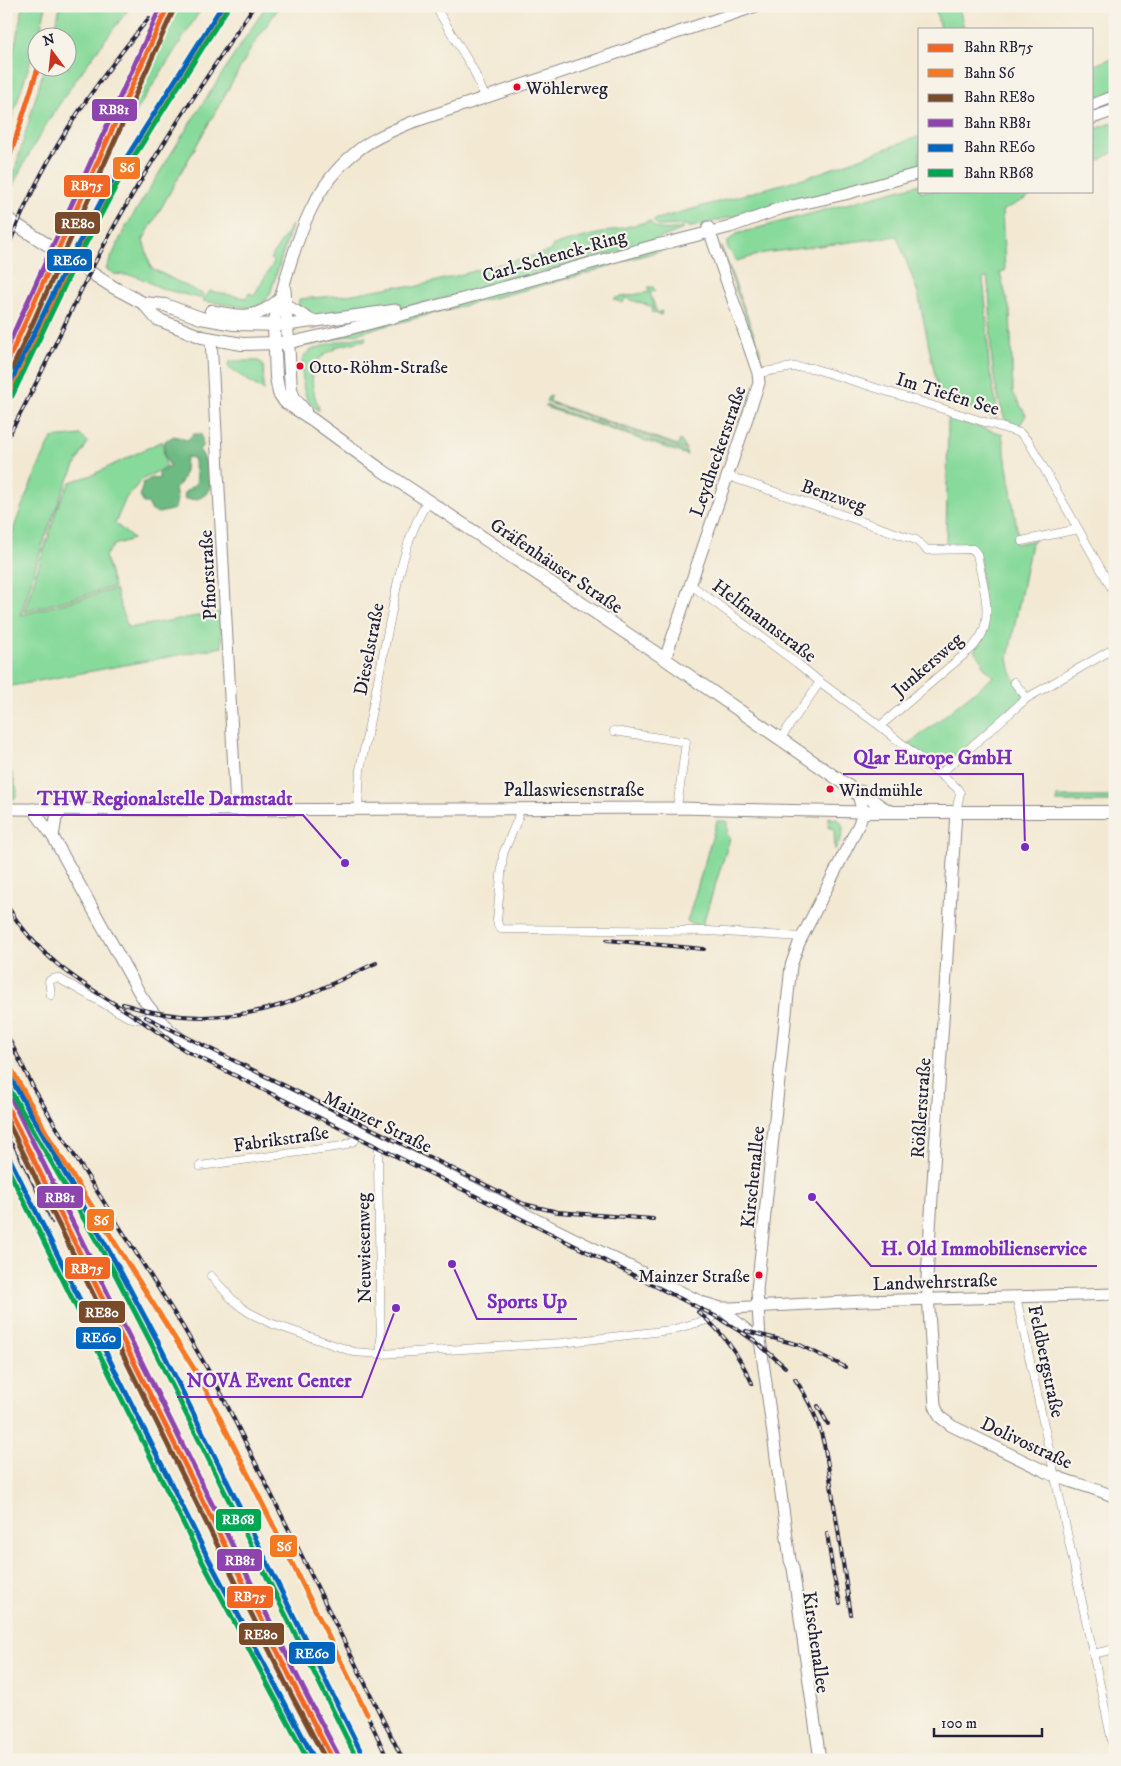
<svg xmlns="http://www.w3.org/2000/svg" width="1121" height="1766" font-family="'IM FELL DW Pica',serif">
  <rect width="100%" height="100%" fill="#f7f3e8"/>
  <filter id="ink" filterUnits="userSpaceOnUse"><feTurbulence type="fractalNoise" baseFrequency=".02" numOctaves="2"/><feDisplacementMap in="SourceGraphic" scale="10" xChannelSelector="R" yChannelSelector="G"/><feConvolveMatrix kernelMatrix="1 2 1 2 8 2 1 2 1" color-interpolation-filters="sRGB"/></filter>
  <filter id="wash" filterUnits="userSpaceOnUse"><feTurbulence type="fractalNoise" baseFrequency=".0096" numOctaves="4" result="noise"/><feDisplacementMap in="SourceGraphic" scale="20" xChannelSelector="R" yChannelSelector="G"/><feGaussianBlur stdDeviation="1.12" result="paint"/><feColorMatrix in="noise" values="0 0 0 0 0 0 0 0 0 0 0 0 0 0 0 0 0 1.4 0 .05"/><feComposite in="paint" operator="in"/></filter>
  <g filter="url(#wash)">
    <rect width="100%" height="100%" fill="#f3e9d3"/>
    <g fill="#88da9b" stroke="#557e6b">
      <polygon points="23,6 46,6 40,32 6,136 6,88"/>
      <path d="M60 6H131C84 67 37 129 6 201L44 68H68V38L53 37Z"/>
      <polygon points="174,6 203,6 113,148"/>
      <polygon points="266,6 280,6 253,45 143,240 151,268 204,295 203,299 163,289 136,276 114,274 106,269 124,230 192,120"/>
      <polygon points="935,6 959,6 964,29 940,29"/>
      <polygon points="1115,57 1115,92 1092,101 1092,66"/>
      <polygon points="1115,122 1115,151 1092,165 1092,130"/>
      <polygon points="920,136 920,168 809,199 773,206 689,228 688,225 658,226 653,220 814,175"/>
      <path d="M920 184V191H1040L1002 211 1005 271 1000 273 1010 311 1013 393 1026 415 1020 425 1005 420C997 397 992 372 991 347 990 324 991 301 987 277L983 279 986 307 989 366 998 413 997 418 940 400 918 293 897 236 764 253 737 261 727 247 728 241 736 234Z"/>
      <path d="M650 221C656 233 670 229 682 228L684 229 636 247 438 300 398 308 315 318 298 306 299 299 347 295 397 286 414 287 550 251 553 245Z"/>
      <polygon points="292,225 270,294 262,305 250,308 203,301 210,291 246,298 249,293 254,295 274,262 270,259"/>
      <polygon points="682,241 685,244 624,261 578,276 312,345 304,346 303,344"/>
      <polygon points="721,246 760,350 760,355 757,357 751,343 748,323 721,249"/>
      <polygon points="648,287 653,287 655,291 650,293 657,313 662,311 661,315 651,312 653,307 625,298 623,303 614,300 615,298 649,292"/>
      <path d="M365 336 366 340 335 347 336 349C310 359 309 377 316 400 318 404 319 407 319 411 307 402 303 394 303 379 302 372 300 362 304 356 309 346 353 339 365 336Z"/>
      <path d="M231 361H258L262 363C266 373 261 381 264 391L229 368 228 364Z"/>
      <polygon points="551,396 550,402 678,445 680,440 682,442 686,450 546,402 548,397"/>
      <polygon points="545,405 686,452 687,455 548,408"/>
      <path d="M948 418 1002 434 1018 536 1013 537 1015 544 1036 540 1031 544 1008 658C1011 677 1014 682 1031 691L941 770 908 745 993 677 981 663 983 661 974 651 985 633 980 556 946 544Z"/>
      <path d="M80 435 88 442C56 496 39 555 21 615L115 589 128 628 220 612 222 647 6 687V554C17 514 34 475 52 438Z"/>
      <polygon points="162,441 166,467 143,479 126,498 115,523 133,539 114,545 105,556 114,587 24,612 58,506 70,482 92,475"/>
      <polygon points="6,755 17,791 15,798 6,801"/>
      <rect x="1057" y="797" width="58" height="5"/>
      <path d="M828 817 839 820C848 830 840 840 835 850L834 828H829Z"/>
      <polygon points="717,821 727,821 727,834 730,839 702,926 687,922"/>
    </g>
    <path fill="#6eba83" stroke="#486e5f" d="M194 434H201L203 445 199 450C206 456 210 478 211 488 204 498 197 501 184 499L185 492 196 483 197 475 193 458 186 457C185 469 186 480 175 489L177 499 175 509 159 513 152 511 148 503H143L140 495 143 483 151 478 159 479V472L170 467 164 455 165 441 174 436 187 440Z"/>
  </g>
  <g filter="url(#ink)">
    <g fill="none" stroke-linecap="round" stroke-linejoin="round">
      <g stroke="#8a8687" stroke-width="9">
        <g id="street">
          <polyline points="435,6 473,69 485,97"/>
          <polyline points="758,373 793,367 812,368 1020,433 1029,442 1115,594"/>
          <path d="M728 476 916 540 927 550 973 549 977 554C981 578 993 611 982 634 980 638 976 643 973 647L880 726"/>
          <polyline points="1022,541 1078,529"/>
          <polyline points="691,585 797,663 820,682 880,726 957,788 960,793 956,812"/>
          <polyline points="1014,682 1027,698"/>
          <polyline points="614,731 686,742 677,808"/>
          <polyline points="780,739 820,682"/>
          <polyline points="940,774 1027,698 1115,648"/>
          <polyline points="519,808 518,818 503,854 497,920 498,925 501,929 709,931 802,937"/>
          <path d="M358 809 360 770 398 580C405 552 412 526 428 501"/>
          <polyline points="51,995 49,981 52,979 58,978 128,1017 138,1019 156,1016"/>
          <polyline points="200,1166 342,1146 354,1141 361,1132"/>
          <polyline points="211,1276 231,1298 241,1307 250,1313 270,1323 354,1352 381,1354 561,1343 671,1330 711,1319 721,1308"/>
          <polyline points="1016,1296 1115,1755"/>
          <polyline points="381,1354 378,1160 379,1148 381,1142"/>
          <polyline points="1093,1654 1115,1649"/>
        </g>
      </g>
      <g stroke="#8a8687" stroke-width="13">
        <g id="secondary">
          <polyline points="1092,105 1115,96"/>
          <polyline points="1092,118 1115,110"/>
          <polyline points="774,210 845,194 920,173"/>
          <polyline points="285,289 287,325 396,310"/>
          <polyline points="286,305 314,322"/>
          <path d="M274 326C275 310 281 296 285 281 299 233 315 184 356 152 371 139 392 131 410 123L756 6"/>
          <polyline points="211,339 236,809"/>
          <polyline points="288,343 341,331 462,299 656,245 671,242 730,227 780,209"/>
          <polyline points="665,659 759,383 758,373 708,227"/>
          <polyline points="6,809 193,810 677,808 863,812 859,824 799,943 791,966 757,1290 760,1339 790,1560 793,1568 820,1760"/>
          <path d="M33 809 53 837 140 994C167 1037 196 1050 240 1072L701 1302 721 1308H731L865 1301 1115 1294"/>
          <path d="M956 812 927 1278 935 1406 940 1417 952 1426 1055 1476C1075 1484 1095 1488 1115 1497"/>
          <polyline points="53,837 56,818 62,810"/>
          <path d="M721 1308C733 1320 747 1330 760 1341"/>
        </g>
      </g>
      <g stroke="#8a8687" stroke-width="14">
        <g id="primary">
          <polyline points="6,218 113,287 143,303 165,305 201,318 234,324 287,325 291,389 294,398 305,411"/>
          <polyline points="143,303 157,319 202,337 242,344 283,343"/>
          <path d="M211 311C240 317 255 321 279 300"/>
          <polyline points="274,326 276,377 279,393 285,402 313,420 380,469 665,659 851,788 859,796 863,812 1115,812"/>
          <polyline points="855,791 862,792 880,806 891,812"/>
        </g>
      </g>
      <use href="#street" stroke="#fff" stroke-width="8"/>
      <use href="#secondary" stroke="#fff" stroke-width="11"/>
      <use href="#primary" stroke="#fff" stroke-width="12"/>
      <g stroke="#22223b" stroke-width="4">
        <g id="rail">
          <path d="M6 253C39 163 89 91 149 18"/>
          <path d="M6 440C42 377 69 311 103 247 147 164 202 85 254 6"/>
          <path d="M6 904C38 958 79 982 131 1014 150 1026 168 1040 188 1052L715 1316 754 1340 785 1367"/>
          <polyline points="607,940 704,949"/>
          <path d="M123 1004C173 1021 230 1021 281 1005 314 994 345 977 376 963"/>
          <polyline points="146,1017 524,1204 558,1212 653,1219"/>
          <polyline points="6,1033 34,1089 55,1125 183,1327 218,1387 403,1760"/>
          <polyline points="6,1128 53,1222"/>
          <polyline points="54,1210 192,1490 246,1608"/>
          <path d="M698 1312C722 1331 739 1355 752 1383"/>
          <polyline points="746,1331 800,1345 845,1367"/>
          <path d="M795 1379C824 1421 827 1456 834 1505 840 1541 845 1578 851 1614"/>
          <polyline points="818,1406 828,1424"/>
          <polyline points="827,1533 833,1573 840,1603"/>
          <polyline points="367,1714 388,1760"/>
        </g>
      </g>
      <use href="#rail" stroke="#f7f3e8" stroke-width="2" stroke-dasharray="5.5" stroke-linecap="butt"/>
      <g stroke="#f7f3e8" stroke-width="9">
        <g id="rail-1">
          <polyline points="6,169 38,68"/>
          <polyline points="6,365 168,6"/>
          <polyline points="6,1104 298,1693 333,1760"/>
        </g>
      </g>
      <g stroke="#f7f3e8" stroke-width="9">
        <g id="rail-2">
          <polyline points="6,404 70,269 117,183 228,6"/>
          <polyline points="6,1059 51,1141 201,1380 367,1714"/>
        </g>
      </g>
      <g stroke="#f7f3e8" stroke-width="9">
        <g id="rail-3">
          <polyline points="12,369 174,9"/>
          <polyline points="6,1118 292,1696 326,1760"/>
        </g>
      </g>
      <g stroke="#f7f3e8" stroke-width="9">
        <g id="rail-4">
          <polyline points="6,350 161,6"/>
          <polyline points="12,1100 304,1690 339,1757"/>
        </g>
      </g>
      <g stroke="#f7f3e8" stroke-width="9">
        <g id="rail-5">
          <polyline points="6,392 66,267 113,179 222,6"/>
          <polyline points="6,1070 117,1265 156,1338 365,1760"/>
          <polyline points="6,1151 208,1558 315,1760"/>
        </g>
      </g>
      <g stroke="#f7f3e8" stroke-width="9">
        <g id="rail-6">
          <polyline points="12,396 72,270 118,182 227,9"/>
          <polyline points="6,1083 112,1268 150,1341 356,1757"/>
          <polyline points="6,1165 202,1561 308,1760"/>
        </g>
      </g>
      <use href="#rail-1" stroke="#f26522" stroke-width="5"/>
      <use href="#rail-2" stroke="#f57921" stroke-width="5"/>
      <use href="#rail-3" stroke="#7a4b2a" stroke-width="5"/>
      <use href="#rail-4" stroke="#8e44ad" stroke-width="5"/>
      <use href="#rail-5" stroke="#0065bd" stroke-width="5"/>
      <use href="#rail-6" stroke="#00a651" stroke-width="5"/>
    </g>
  </g>
  <g fill="#e4002b" stroke="#f7f3e8" stroke-width="2">
    <circle cx="517" cy="87" r="4.5"/>
    <circle cx="300" cy="366" r="4.5"/>
    <circle cx="830" cy="789" r="4.5"/>
    <circle cx="759" cy="1275" r="4.5"/>
  </g>
  <g text-anchor="middle" stroke-width="4.5" stroke-linejoin="round" paint-order="stroke">
    <g font-size="18" fill="#22223b" stroke="#f7f3e8" text-anchor="start">
      <text x="526" y="94">Wöhlerweg</text>
      <text x="309" y="373">Otto-Röhm-Straße</text>
      <text x="839" y="796">Windmühle</text>
      <text x="750" y="1282" text-anchor="end">Mainzer Straße</text>
    </g>
    <g font-size="19" fill="#22223b" stroke="#f7f3e8">
      <text transform="translate(554 255) rotate(-16)" y="7">Carl-Schenck-Ring</text>
      <text transform="translate(948 393) rotate(17)" y="7">Im Tiefen See</text>
      <text transform="translate(717 451) rotate(-71)" y="7">Leydheckerstraße</text>
      <text transform="translate(834 495) rotate(19)" y="7">Benzweg</text>
      <text transform="translate(557 565) rotate(34)" y="7">Gräfenhäuser Straße</text>
      <text transform="translate(207 575) rotate(-93)" y="7">Pfnorstraße</text>
      <text transform="translate(765 620) rotate(37)" y="7">Helfmannstraße</text>
      <text transform="translate(368 649) rotate(-79)" y="7">Dieselstraße</text>
      <text transform="translate(927 664) rotate(-41)" y="7">Junkersweg</text>
      <text x="574" y="796">Pallaswiesenstraße</text>
      <text transform="translate(920 1108) rotate(-86)" y="7">Rößlerstraße</text>
      <text transform="translate(378 1121) rotate(26)" y="7">Mainzer Straße</text>
      <text transform="translate(281 1138) rotate(-8)" y="7">Fabrikstraße</text>
      <text transform="translate(752 1177) rotate(-84)" y="7">Kirschenallee</text>
      <text transform="translate(363 1248) rotate(-91)" y="7">Neuwiesenweg</text>
      <text transform="translate(935 1281) rotate(-2)" y="7">Landwehrstraße</text>
      <text transform="translate(1047 1361) rotate(78)" y="7">Feldbergstraße</text>
      <text transform="translate(1027 1442) rotate(25)" y="7">Dolivostraße</text>
      <text transform="translate(817 1642) rotate(82)" y="7">Kirschenallee</text>
    </g>
  </g>
  <path fill="none" stroke="#7b2cbf" stroke-width="2" d="M1025 847L1023 774H843M345 863L303 815H28M812 1197L871 1266H1097M452 1264L477 1319H577M396 1308L362 1397H177"/>
  <g fill="#7b2cbf" stroke="#f7f3e8" stroke-width="2">
    <circle cx="1025" cy="847" r="5"/>
    <circle cx="345" cy="863" r="5"/>
    <circle cx="812" cy="1197" r="5"/>
    <circle cx="452" cy="1264" r="5"/>
    <circle cx="396" cy="1308" r="5"/>
  </g>
  <g font-size="20" text-anchor="middle" font-weight="bold" fill="#7b2cbf" stroke="#f7f3e8" stroke-width="4.5" stroke-linejoin="round" paint-order="stroke">
    <text x="933" y="764">Qlar Europe GmbH</text>
    <text x="165" y="805">THW Regionalstelle Darmstadt</text>
    <text x="984" y="1255">H. Old Immobilienservice</text>
    <text x="527" y="1308">Sports Up</text>
    <text x="269" y="1387">NOVA Event Center</text>
  </g>
  <g stroke="#f7f3e8" stroke-width="2">
    <rect x="91" y="98" width="47" height="24" rx="5" fill="#8e44ad"/>
    <rect x="112" y="156" width="29" height="24" rx="5" fill="#f57921"/>
    <rect x="63" y="174" width="48" height="24" rx="5" fill="#f26522"/>
    <rect x="54" y="211" width="47" height="24" rx="5" fill="#7a4b2a"/>
    <rect x="46" y="248" width="47" height="24" rx="5" fill="#0065bd"/>
    <rect x="36" y="1185" width="48" height="24" rx="5" fill="#8e44ad"/>
    <rect x="86" y="1208" width="29" height="24" rx="5" fill="#f57921"/>
    <rect x="64" y="1256" width="47" height="24" rx="5" fill="#f26522"/>
    <rect x="78" y="1300" width="48" height="24" rx="5" fill="#7a4b2a"/>
    <rect x="75" y="1326" width="47" height="24" rx="5" fill="#0065bd"/>
    <rect x="215" y="1508" width="47" height="24" rx="5" fill="#00a651"/>
    <rect x="269" y="1534" width="29" height="24" rx="5" fill="#f57921"/>
    <rect x="216" y="1548" width="47" height="24" rx="5" fill="#8e44ad"/>
    <rect x="226" y="1585" width="48" height="24" rx="5" fill="#f26522"/>
    <rect x="238" y="1622" width="47" height="24" rx="5" fill="#7a4b2a"/>
    <rect x="288" y="1641" width="48" height="24" rx="5" fill="#0065bd"/>
  </g>
  <g font-size="14" text-anchor="middle" font-weight="bold" fill="#fff">
    <text x="114" y="114">RB81</text>
    <text x="127" y="172">S6</text>
    <text x="87" y="190">RB75</text>
    <text x="78" y="228">RE80</text>
    <text x="70" y="265">RE60</text>
    <text x="60" y="1202">RB81</text>
    <text x="101" y="1225">S6</text>
    <text x="87" y="1273">RB75</text>
    <text x="102" y="1317">RE80</text>
    <text x="99" y="1342">RE60</text>
    <text x="238" y="1524">RB68</text>
    <text x="284" y="1551">S6</text>
    <text x="240" y="1565">RB81</text>
    <text x="250" y="1601">RB75</text>
    <text x="261" y="1639">RE80</text>
    <text x="312" y="1658">RE60</text>
  </g>
  <rect width="1121" height="1766" fill="none" stroke="#f7f3e8" stroke-width="25"/>
  <rect x="918" y="28" width="175" height="165" fill="#f7f3e8" stroke="#a29fa3"/>
  <rect x="928" y="44" width="25" height="8" fill="#f26522" stroke="#a29fa3"/>
  <text x="964" y="52" font-size="15" fill="#22223b">Bahn RB75</text>
  <rect x="928" y="69" width="25" height="8" fill="#f57921" stroke="#a29fa3"/>
  <text x="964" y="78" font-size="15" fill="#22223b">Bahn S6</text>
  <rect x="928" y="94" width="25" height="8" fill="#7a4b2a" stroke="#a29fa3"/>
  <text x="964" y="102" font-size="15" fill="#22223b">Bahn RE80</text>
  <rect x="928" y="119" width="25" height="8" fill="#8e44ad" stroke="#a29fa3"/>
  <text x="964" y="128" font-size="15" fill="#22223b">Bahn RB81</text>
  <rect x="928" y="144" width="25" height="8" fill="#0065bd" stroke="#a29fa3"/>
  <text x="964" y="152" font-size="15" fill="#22223b">Bahn RE60</text>
  <rect x="928" y="169" width="25" height="8" fill="#00a651" stroke="#a29fa3"/>
  <text x="964" y="178" font-size="15" fill="#22223b">Bahn RB68</text>
  <g transform="translate(52 52) rotate(345)"><circle r="24" fill="#f7f3e8" stroke="#a29fa3"/>
  <path d="M0-4L9 19L0 12L-9 19Z" fill="#c8321e"/>
  <text y="-8" font-size="14" font-weight="bold" text-anchor="middle" fill="#22223b">N</text>
  </g>
  <path d="M934 1728v8h108v-8" fill="none" stroke="#22223b" stroke-width="2.5"/>
  <text x="941" y="1728" font-size="15" fill="#22223b" stroke="#f7f3e8" stroke-width="4" paint-order="stroke">100 m</text>
</svg>
